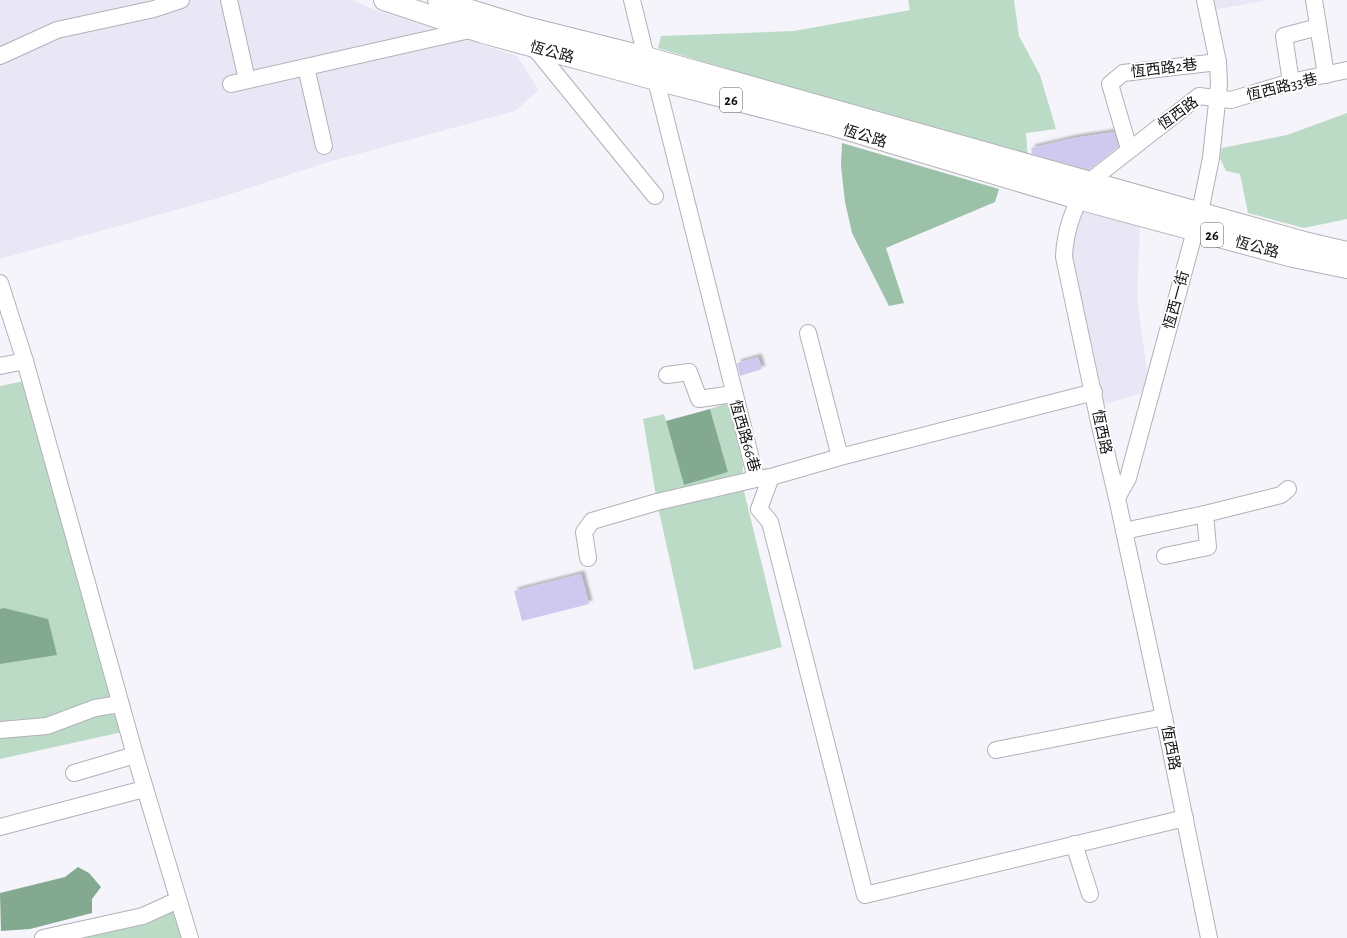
<svg xmlns="http://www.w3.org/2000/svg" width="1347" height="938" font-family="'Alegreya Sans','Noto Sans TC',sans-serif">
  <defs>
    <filter id="shadow"><feDropShadow dx="3.5" dy="-3.5" stdDeviation="1" flood-color="#0004"/></filter>
  </defs>
  <rect width="100%" height="100%" fill="#f5f4fb"/>
  <g fill="#e9e7f5">
    <polygon points="0,0 352,0 376,10 517,56 539,90 515,111 325,163 215,199 0,259"/>
    <polygon points="1212,0 1268,0 1214,10"/>
    <polygon points="1071,209 1140,226 1137,298 1150,391 1092,408 1060,258"/>
  </g>
  <g fill="#bcdbc6">
    <polygon points="908,0 1014,0 1019,36 1040,75 1056,129 1026,133 1028,159 658,48 661,36 794,31 910,10"/>
    <polygon points="1347,113 1347,219 1304,228 1248,213 1240,174 1226,171 1220,158 1222,148 1287,135"/>
    <polygon points="29,380 127,731 0,759 0,386"/>
    <polygon points="731,402 743,466 742,483 782,647 694,670 657,502 643,419 664,414 684,484 728,472 710,409"/>
    <polygon points="178,900 190,938 43,938"/>
  </g>
  <polygon fill="#9bc1a8" points="842,143 999,189 995,202 886,248 904,303 889,306 852,233 845,202 841,166"/>
  <g fill="#84a991">
    <polygon points="710,409 728,472 684,485 666,421"/>
    <polygon points="4,608 48,619 57,655 0,664 0,609"/>
    <polygon points="78,867 89,873 101,887 92,899 92,913 30,929 1,931 0,893 65,877"/>
  </g>
  <g fill="#cfc9f0" filter="url(#shadow)">
    <polygon points="1114,132 1118,147 1089,170 1032,154 1031,148 1074,138"/>
    <polygon points="758,357 762,369 740,376 737,363"/>
    <polygon points="581,574 589,604 522,621 514,591"/>
  </g>
  <g fill="none" stroke-linecap="round" stroke-linejoin="round">
    <g stroke="#b2b1b8" stroke-width="18">
      <g id="minor">
        <polyline points="229,0 247,80"/>
        <polyline points="632,0 646,57 656,80 756,479 771,477 840,457 1094,392"/>
        <polyline points="1314,0 1326,75"/>
        <polyline points="533,46 655,196"/>
        <polyline points="0,56 57,30 154,9 181,0"/>
        <polyline points="306,67 324,146"/>
        <polyline points="1291,82 1284,36 1318,27"/>
        <polyline points="231,84 474,29"/>
        <polyline points="1129,149 1110,84 1123,73 1218,62"/>
        <polyline points="0,283 25,361 135,755 190,938"/>
        <polyline points="808,333 840,457"/>
        <polyline points="0,366 25,361"/>
        <polyline points="667,375 689,372 699,399 733,394"/>
        <polyline points="771,477 759,509 770,522 865,895 1185,818"/>
        <polyline points="1117,498 1128,478 1200,212 1211,158 1219,84 1218,62 1205,0"/>
        <polyline points="1205,514 1281,495 1288,489"/>
        <polyline points="1124,531 1205,514 1208,547 1165,556"/>
        <polyline points="588,558 584,532 592,521 657,502 756,479"/>
        <polyline points="0,730 47,726 95,708 120,704"/>
        <polyline points="996,750 1164,717"/>
        <polyline points="74,773 135,755"/>
        <polyline points="0,827 144,789"/>
        <polyline points="1074,844 1090,894"/>
        <polyline points="43,938 143,916 178,900"/>
        <path d="M1209 938 1164 717 1117 498 1099 422 1064 257C1065 229 1074 205 1090 181L1199 96 1231 100 1291 82 1347 70"/>
      </g>
    </g>
    <g stroke="#b2b1b8" stroke-width="22">
      <g id="major">
        <polyline points="384,0 483,33 656,80 831,125 1078,199 1293,257 1347,268"/>
        <polyline points="438,0 526,27 646,57 1304,242 1347,252"/>
      </g>
    </g>
    <use href="#minor" stroke="#fff" stroke-width="16"/>
    <use href="#major" stroke="#fff" stroke-width="20"/>
  </g>
  <g text-anchor="middle" stroke-width="4" stroke-linejoin="round" paint-order="stroke">
    <g fill="#fff" stroke="#5a5a5b" stroke-width="1">
      <rect x="720" y="88" width="22" height="24" rx="3"/>
      <rect x="1201" y="223" width="22" height="24" rx="3"/>
    </g>
    <g font-size="14" font-weight="bold" fill="#131315">
      <text x="731" y="105">26</text>
      <text x="1212" y="240">26</text>
    </g>
    <g font-size="15" fill="#131315" stroke="#fff">
      <text transform="translate(552 52) rotate(15)" y="5">恆公路</text>
      <text transform="translate(1164 68) rotate(-7)" y="5">恆西路2巷</text>
      <text transform="translate(1282 87) rotate(-14)" y="5">恆西路33巷</text>
      <text transform="translate(1178 113) rotate(-36)" y="5">恆西路</text>
      <text transform="translate(865 136) rotate(17)" y="5">恆公路</text>
      <text transform="translate(1257 247) rotate(15)" y="5">恆公路</text>
      <text transform="translate(1176 300) rotate(-75)" y="5">恆西一街</text>
      <text transform="translate(1102 432) rotate(78)" y="5">恆西路</text>
      <text transform="translate(745 436) rotate(74)" y="5">恆西路66巷</text>
      <text transform="translate(1171 748) rotate(79)" y="5">恆西路</text>
    </g>
  </g>
</svg>
